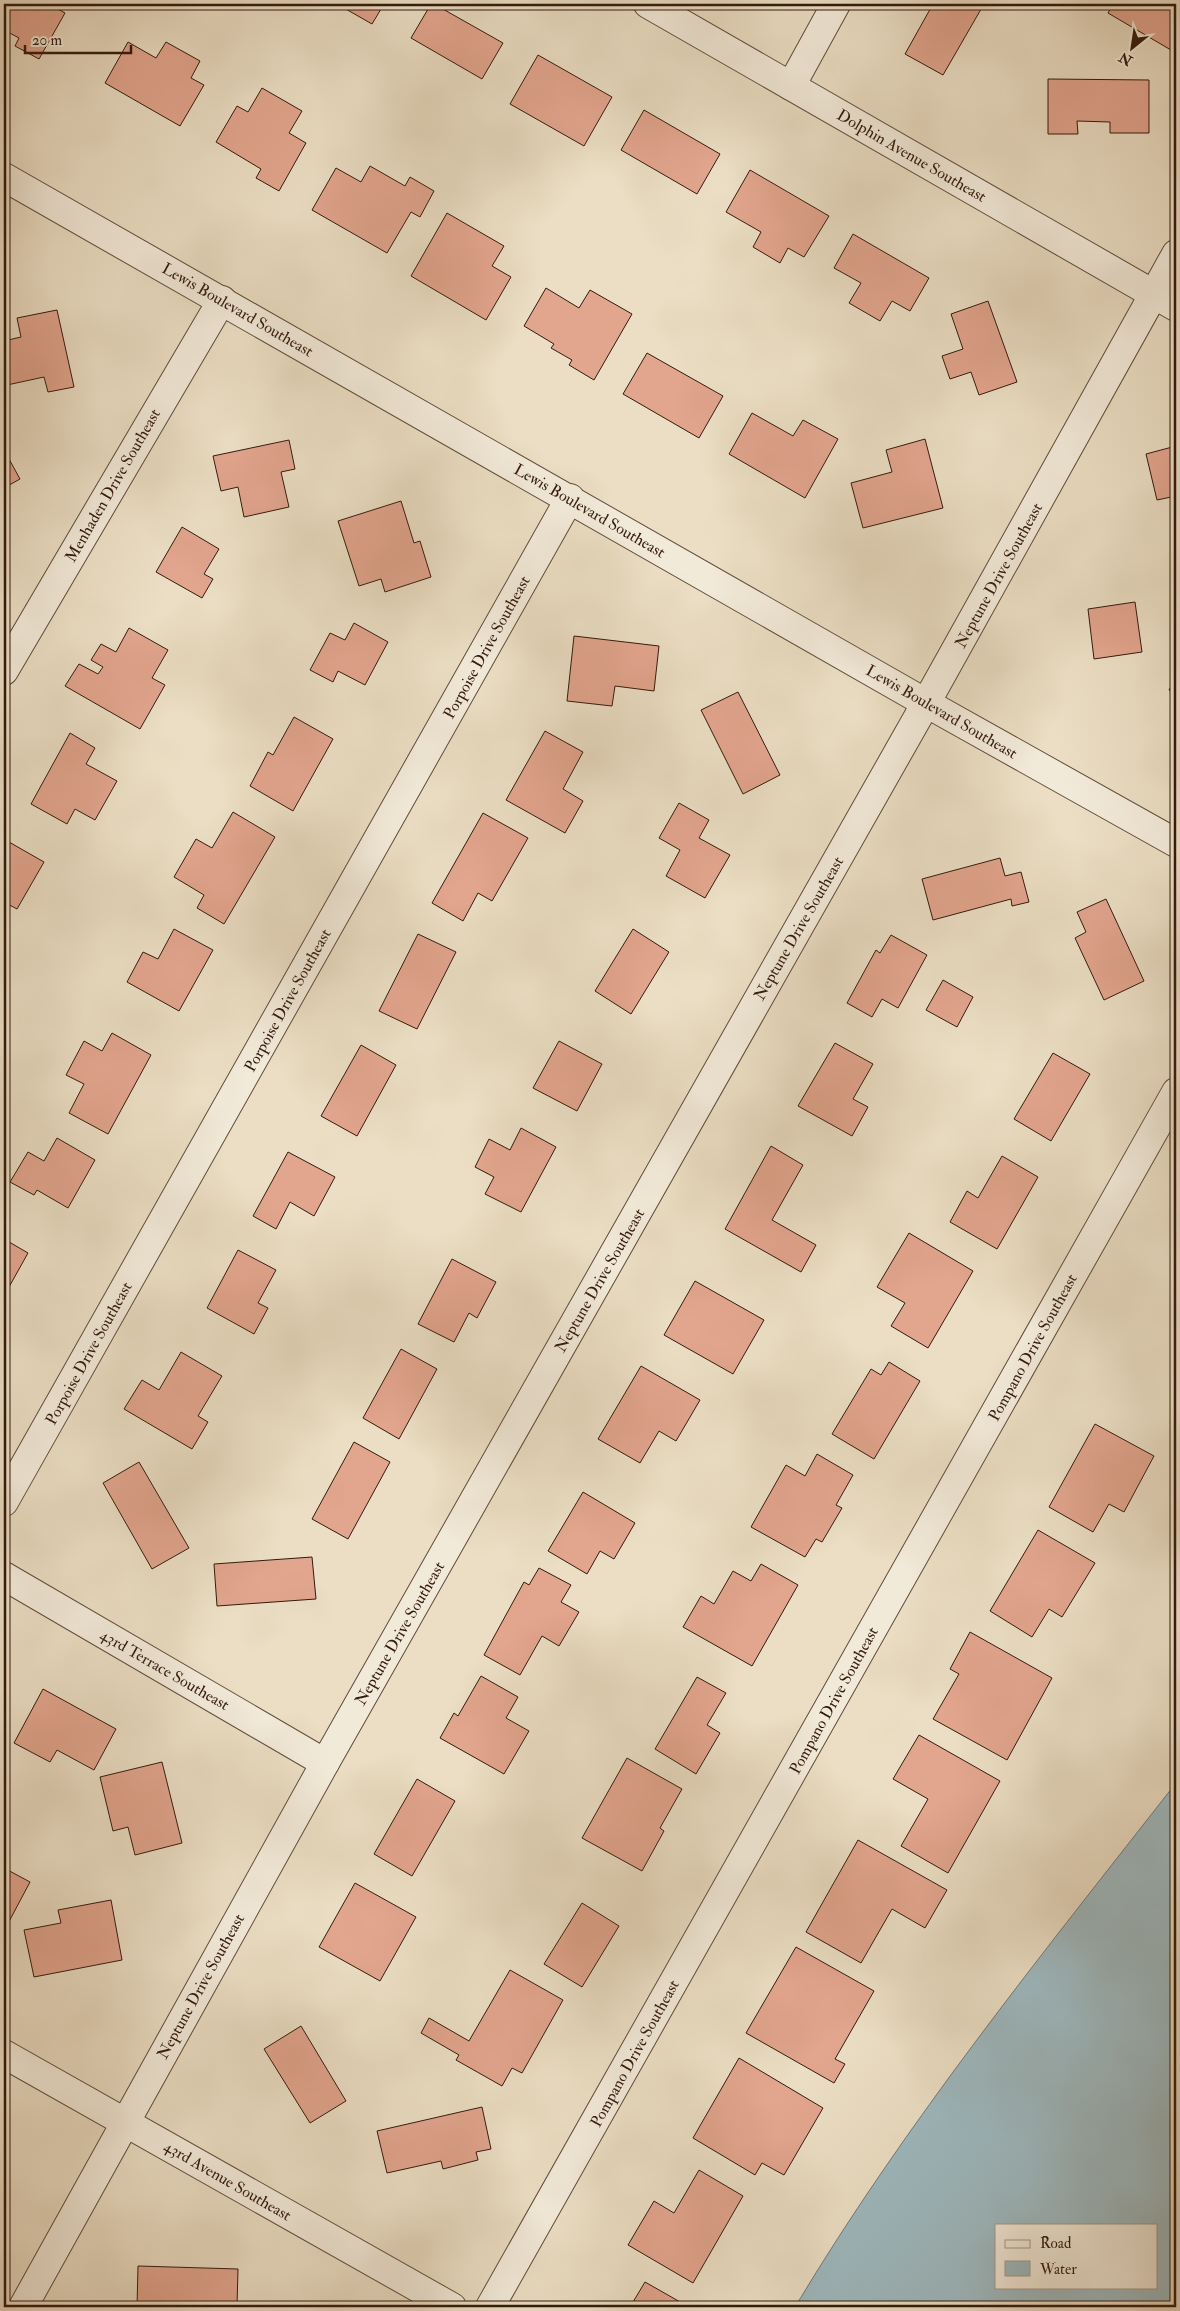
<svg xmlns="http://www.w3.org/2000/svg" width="1180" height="2311" font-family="'IM FELL Double Pica',serif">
  <rect width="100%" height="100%" fill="#ebdec4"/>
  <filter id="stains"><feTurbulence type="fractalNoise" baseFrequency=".004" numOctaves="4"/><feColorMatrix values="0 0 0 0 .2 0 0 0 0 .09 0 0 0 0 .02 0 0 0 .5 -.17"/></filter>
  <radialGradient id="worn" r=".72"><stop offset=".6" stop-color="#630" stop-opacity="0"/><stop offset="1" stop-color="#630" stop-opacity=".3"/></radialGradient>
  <path fill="#9eb9bf" stroke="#737978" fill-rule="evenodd" d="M1176 1783V2307H795C906 2122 1043 1953 1176 1783ZM996 2225H1156V2287H996Z"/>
  <g fill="#e2a58e" stroke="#331a0d">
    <polygon points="4,4 49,4 65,13 39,59 15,46 19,38 4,30"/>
    <polygon points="337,4 384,4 372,24"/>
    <polygon points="431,4 434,4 503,43 482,79 411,38"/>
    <polygon points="933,4 984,4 943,75 905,54"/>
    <polygon points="1113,4 1176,4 1176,53 1108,13"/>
    <polygon points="128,42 156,58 166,42 200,61 191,78 204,85 180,126 105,83"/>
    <polygon points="538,55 612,97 584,146 510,104"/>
    <polygon points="1048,79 1149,80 1149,133 1110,133 1110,122 1077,121 1078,134 1048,134"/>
    <polygon points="262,88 302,111 289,133 306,143 279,191 256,178 261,169 216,142 237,106 248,112"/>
    <polygon points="644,110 720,154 697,194 621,150"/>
    <polygon points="370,166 405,186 410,177 434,191 420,217 411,212 387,253 312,210 336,168 361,182"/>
    <polygon points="750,170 829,216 804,257 788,248 780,263 753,247 761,232 726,212"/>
    <polygon points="447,213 504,246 492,266 511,277 486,320 411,276"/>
    <polygon points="853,234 929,278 910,311 892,301 880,321 849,303 861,283 834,268"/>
    <polygon points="546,288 579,308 590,290 632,314 594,380 569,365 572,360 551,348 554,344 524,326"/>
    <polygon points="988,301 1017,382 979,395 971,372 950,379 942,356 963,349 951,314"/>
    <polygon points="57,310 74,387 48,392 44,377 7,385 4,367 4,341 21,337 17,318"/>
    <polygon points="647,353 723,396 699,438 623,394"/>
    <polygon points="752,413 793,436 803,420 838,439 805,498 729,454"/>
    <polygon points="925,439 943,508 863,528 851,483 892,472 886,450"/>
    <polygon points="289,440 295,469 281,472 289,507 244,517 238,487 221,491 213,456"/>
    <polygon points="1176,446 1176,496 1157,500 1146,454"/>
    <polygon points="4,450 20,479 4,488"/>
    <polygon points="401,501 414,543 420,541 431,577 385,592 381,579 359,586 338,521"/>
    <polygon points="182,527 219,549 204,574 213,579 202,598 156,572"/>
    <polygon points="1135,602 1142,652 1094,659 1088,609"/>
    <polygon points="354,623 388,642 365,685 338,671 333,682 310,670 330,633 345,640"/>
    <polygon points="129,628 168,650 152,678 165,685 140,729 65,686 79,664 98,674 103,667 91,660 101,644 116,652"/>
    <polygon points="574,636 659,646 654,691 615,686 612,706 567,701"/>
    <polygon points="1176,677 1176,694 1169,690"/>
    <polygon points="738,692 780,775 743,794 701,710"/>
    <polygon points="294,717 333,739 293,811 250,786 268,752 273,755"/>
    <polygon points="545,731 583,752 563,789 583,801 565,833 506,800"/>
    <polygon points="70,733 95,748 86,764 117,781 95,820 75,809 67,824 31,804"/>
    <polygon points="679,803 709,820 699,838 730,855 705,898 666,876 680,850 659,838"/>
    <polygon points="233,812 275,837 224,924 197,908 204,895 174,877 196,839 212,848"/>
    <polygon points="483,813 528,838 492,901 478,893 463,921 432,903"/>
    <polygon points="9,842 44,862 17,909 4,902 4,852"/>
    <polygon points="1000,858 1005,876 1021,872 1029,902 1012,906 1011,899 933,920 922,879"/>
    <polygon points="1106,899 1144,981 1104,1000 1075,938 1086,932 1077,912"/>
    <polygon points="174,929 213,950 179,1011 127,982 143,952 158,959"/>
    <polygon points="633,929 669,952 631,1014 595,991"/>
    <polygon points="418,934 456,952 417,1029 379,1011"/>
    <polygon points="891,935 927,955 898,1008 882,999 872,1017 847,1003 876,950 880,953"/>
    <polygon points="943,980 973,997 957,1027 926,1010"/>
    <polygon points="112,1033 151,1055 108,1134 69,1113 84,1084 66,1075 84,1041 102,1051"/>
    <polygon points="559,1041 602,1064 577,1111 533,1088"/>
    <polygon points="835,1043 873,1064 853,1099 868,1107 852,1136 798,1106"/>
    <polygon points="361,1045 396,1065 357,1136 321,1116"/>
    <polygon points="1053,1053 1090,1074 1051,1141 1014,1119"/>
    <polygon points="521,1128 556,1147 521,1212 485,1194 494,1177 475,1167 489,1139 510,1150"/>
    <polygon points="57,1138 95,1160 68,1208 37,1190 34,1195 10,1182 28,1152 44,1161"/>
    <polygon points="771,1146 803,1165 772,1220 816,1245 801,1272 725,1229"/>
    <polygon points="288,1152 335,1177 314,1216 290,1202 276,1229 253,1216"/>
    <polygon points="1002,1156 1038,1177 997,1249 950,1222 967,1191 978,1198"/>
    <polygon points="909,1233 973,1271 928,1348 891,1326 905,1303 877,1287"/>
    <polygon points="4,1239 28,1253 4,1296"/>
    <polygon points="238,1250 276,1270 258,1303 268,1308 254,1334 207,1308"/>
    <polygon points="452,1259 496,1282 477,1318 469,1313 454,1342 418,1324"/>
    <polygon points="695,1281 764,1320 733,1374 664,1335"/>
    <polygon points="401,1349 437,1369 399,1439 363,1418"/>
    <polygon points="181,1352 222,1376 198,1416 208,1422 192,1449 124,1409 142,1380 159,1390"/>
    <polygon points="889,1362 920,1381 874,1459 832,1434 871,1369 881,1375"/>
    <polygon points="641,1366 700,1400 676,1441 659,1431 640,1463 598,1439"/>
    <polygon points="1095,1424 1154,1456 1124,1512 1109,1504 1093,1532 1049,1507"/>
    <polygon points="354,1442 390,1462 348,1539 312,1519"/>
    <polygon points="817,1454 853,1475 836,1505 842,1508 822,1542 816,1539 805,1557 751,1527 786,1465 805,1476"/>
    <polygon points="139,1462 189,1548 152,1569 103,1483"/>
    <polygon points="583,1492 635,1523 614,1559 600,1551 587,1574 548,1551"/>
    <polygon points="1038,1530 1095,1563 1062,1617 1049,1609 1032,1637 990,1611"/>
    <polygon points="312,1557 316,1599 217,1606 214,1564"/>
    <polygon points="761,1564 798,1585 752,1666 683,1627 701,1596 714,1604 733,1571 751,1581"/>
    <polygon points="539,1568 571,1585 561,1602 579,1612 559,1646 542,1636 520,1675 484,1655 524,1582 529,1585"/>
    <polygon points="970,1632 1052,1678 1007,1760 933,1719 959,1674 950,1669"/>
    <polygon points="481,1676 518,1697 506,1718 529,1731 504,1774 440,1738 454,1713 458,1716"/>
    <polygon points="697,1677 726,1693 707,1725 720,1733 696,1774 655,1749"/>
    <polygon points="43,1689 116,1729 94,1770 57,1750 50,1762 14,1743"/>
    <polygon points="919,1735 1000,1781 948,1873 901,1846 928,1799 893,1779"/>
    <polygon points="627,1758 682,1789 660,1828 664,1831 642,1871 582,1838"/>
    <polygon points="162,1762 182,1843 135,1855 128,1827 113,1831 100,1777"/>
    <polygon points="417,1779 455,1801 412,1876 374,1854"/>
    <polygon points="858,1840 947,1890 925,1928 892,1909 861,1963 806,1932"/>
    <polygon points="4,1868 30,1882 4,1931"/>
    <polygon points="355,1883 416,1917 380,1981 319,1947"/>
    <polygon points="111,1900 122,1960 34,1977 24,1930 61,1923 58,1910"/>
    <polygon points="582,1903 619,1926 582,1987 544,1964"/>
    <polygon points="796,1947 874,1991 835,2059 845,2064 834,2083 746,2033"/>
    <polygon points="510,1970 563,2000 522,2073 512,2068 502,2086 456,2060 459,2055 421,2033 429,2018 469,2041"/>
    <polygon points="301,2026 346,2101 310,2123 264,2049"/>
    <polygon points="739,2058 823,2108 784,2175 762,2163 755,2175 693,2138"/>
    <polygon points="482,2107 491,2149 476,2152 478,2160 443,2169 441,2161 387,2173 377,2131"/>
    <polygon points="699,2170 743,2196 693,2283 628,2245 654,2201 674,2213"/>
    <polygon points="138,2266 238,2269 237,2307 137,2307"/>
    <polygon points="645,2282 689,2307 630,2307"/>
  </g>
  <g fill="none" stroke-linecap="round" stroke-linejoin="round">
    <g stroke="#614b3b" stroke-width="30">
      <g id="minor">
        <polyline points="648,4 1176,307"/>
        <polyline points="791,86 836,4"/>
        <polyline points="4,671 222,300"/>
        <polyline points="4,1502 570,498"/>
        <polyline points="4,1576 325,1763"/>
        <polyline points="4,2054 452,2307"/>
        <polyline points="23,2307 325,1763 926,703 1176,254"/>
        <polyline points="490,2307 1176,1092"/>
      </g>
    </g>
    <g stroke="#614b3b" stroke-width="30">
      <polyline id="tertiary" points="4,177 926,703 1176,843"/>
    </g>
    <use href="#minor" stroke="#f2ead9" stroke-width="28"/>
    <use href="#tertiary" stroke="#f2ead9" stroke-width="28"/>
  </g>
  <g text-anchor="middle" stroke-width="4" stroke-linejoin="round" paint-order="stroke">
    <g font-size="16" fill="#331a0d" stroke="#f2ead9">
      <text transform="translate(912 155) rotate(30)" y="6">Dolphin Avenue Southeast</text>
      <text transform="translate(238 309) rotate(30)" y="6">Lewis Boulevard Southeast</text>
      <text transform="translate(112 485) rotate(-60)" y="6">Menhaden Drive Southeast</text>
      <text transform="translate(590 510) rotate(30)" y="6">Lewis Boulevard Southeast</text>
      <text transform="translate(998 575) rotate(-61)" y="6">Neptune Drive Southeast</text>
      <text transform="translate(486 647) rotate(-61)" y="6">Porpoise Drive Southeast</text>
      <text transform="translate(942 711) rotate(30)" y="6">Lewis Boulevard Southeast</text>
      <text transform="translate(798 928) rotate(-60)" y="6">Neptune Drive Southeast</text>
      <text transform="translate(287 1000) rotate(-61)" y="6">Porpoise Drive Southeast</text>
      <text transform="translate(599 1280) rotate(-60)" y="6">Neptune Drive Southeast</text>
      <text transform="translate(1032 1347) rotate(-61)" y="6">Pompano Drive Southeast</text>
      <text transform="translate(88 1353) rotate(-61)" y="6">Porpoise Drive Southeast</text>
      <text transform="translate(399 1633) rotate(-60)" y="6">Neptune Drive Southeast</text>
      <text transform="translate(165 1669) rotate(30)" y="6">43rd Terrace Southeast</text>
      <text transform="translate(833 1700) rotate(-61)" y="6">Pompano Drive Southeast</text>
      <text transform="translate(200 1986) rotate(-61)" y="6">Neptune Drive Southeast</text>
      <text transform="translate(634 2053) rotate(-61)" y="6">Pompano Drive Southeast</text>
      <text transform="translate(228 2180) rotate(30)" y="6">43rd Avenue Southeast</text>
    </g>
  </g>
  <rect width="1180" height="2311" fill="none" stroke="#ebdec4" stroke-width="20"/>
  <rect x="5" y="5" width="1170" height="2301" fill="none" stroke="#331a0d" stroke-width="2.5"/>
  <rect x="10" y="10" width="1160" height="2291" fill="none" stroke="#331a0d"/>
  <rect x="995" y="2224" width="162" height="65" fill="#f2ead9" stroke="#a69787"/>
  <rect x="1005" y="2240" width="25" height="8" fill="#f2ead9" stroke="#a69787"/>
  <text x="1040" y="2248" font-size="15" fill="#331a0d">Road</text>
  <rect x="1005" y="2261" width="25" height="15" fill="#9eb9bf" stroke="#a69787"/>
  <text x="1040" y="2274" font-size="15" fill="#331a0d">Water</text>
  <g transform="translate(1132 48) rotate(210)" stroke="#f2ead9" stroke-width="4" paint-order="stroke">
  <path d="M0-4L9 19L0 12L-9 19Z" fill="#331a0d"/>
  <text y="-8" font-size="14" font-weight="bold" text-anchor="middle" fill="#331a0d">N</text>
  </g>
  <path d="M25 45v8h106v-8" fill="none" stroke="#331a0d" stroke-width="2.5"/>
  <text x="32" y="45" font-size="15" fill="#331a0d" stroke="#f2ead9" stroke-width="4" paint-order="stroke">20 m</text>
  <rect width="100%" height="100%" filter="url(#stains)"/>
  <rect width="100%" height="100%" fill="url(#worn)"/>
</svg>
